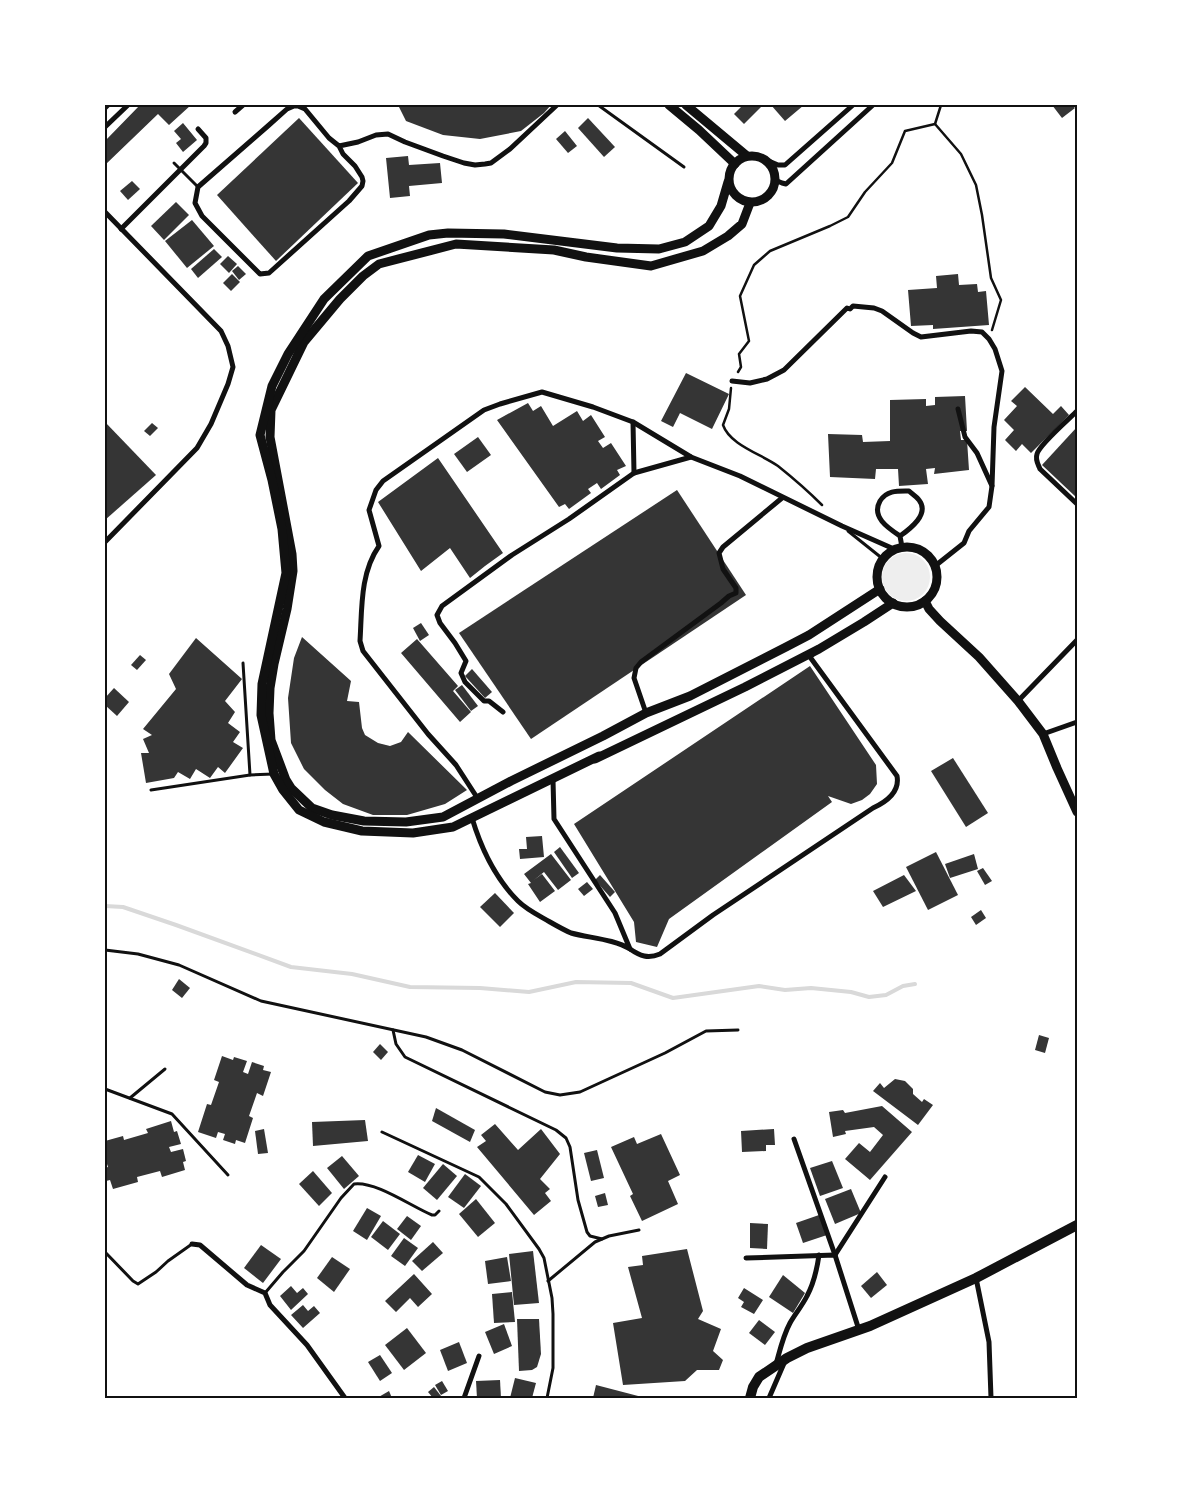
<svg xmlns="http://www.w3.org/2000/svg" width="1182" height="1503" font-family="'Exo 2',sans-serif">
  <rect width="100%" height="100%" fill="#fff"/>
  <circle fill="#eee" cx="906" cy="577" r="24"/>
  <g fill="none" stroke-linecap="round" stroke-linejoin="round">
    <polyline stroke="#d9d9d9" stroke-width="4" points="105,906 123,907 176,925 291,967 352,974 410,987 480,988 529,992 576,982 631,983 673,998 759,986 785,990 811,988 851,992 869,997 886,995 903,986 915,984"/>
  </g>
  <g fill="#353535">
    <polygon points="140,105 191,105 169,125 158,114 105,165 105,141"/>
    <polygon points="398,105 551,105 544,113 521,131 480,139 443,135 406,121"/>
    <polygon points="743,105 763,105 744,124 734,114"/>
    <polygon points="771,105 804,105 785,121"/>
    <polygon points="1052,105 1072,105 1075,108 1062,118"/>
    <polygon points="299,118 358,183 276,261 217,195"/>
    <polygon points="588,118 615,147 604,157 578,128"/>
    <polygon points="183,123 197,140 183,152 176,143 181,139 174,131"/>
    <polygon points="565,131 577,146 568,153 556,139"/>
    <polygon points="408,156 409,165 440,163 442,183 409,186 410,196 390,198 386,158"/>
    <polygon points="132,181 140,189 128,200 120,191"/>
    <polygon points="176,202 189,215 164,240 151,226"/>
    <polygon points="192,220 214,246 187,268 165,241"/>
    <polygon points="214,249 222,257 198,278 191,269"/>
    <polygon points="228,256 237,264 229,273 220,264"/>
    <polygon points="238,266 246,274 239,280 232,271"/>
    <polygon points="232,274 240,282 231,291 223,283"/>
    <polygon points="958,274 959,285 977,284 978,292 986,291 989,325 933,329 933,325 911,326 908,290 937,288 936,276"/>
    <polygon points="686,373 729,394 712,429 680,413 673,427 661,421"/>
    <polygon points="1025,387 1053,414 1061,406 1069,415 1031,453 1022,444 1016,451 1005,440 1014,430 1004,420 1017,406 1011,401"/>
    <polygon points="965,396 967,431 960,431 961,440 967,440 969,470 934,474 935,468 926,469 928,484 899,486 898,469 876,469 875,479 830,477 828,434 862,435 863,442 890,441 890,400 926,399 926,406 935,405 935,397"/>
    <polygon points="528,403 533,411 541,406 553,426 577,411 583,421 591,415 605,437 598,441 603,448 611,443 626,466 617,470 620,475 601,489 597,483 588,489 591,493 569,509 565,504 559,507 497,420"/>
    <polygon points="105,422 156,475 105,520"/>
    <polygon points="152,423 158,428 150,436 144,431"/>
    <polygon points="1077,427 1077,498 1042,465"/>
    <polygon points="478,437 491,455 467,472 454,454"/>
    <polygon points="438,458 503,553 485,566 470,578 450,548 421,571 378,502"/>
    <polygon points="677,490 746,595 531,739 459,633"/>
    <polygon points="421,623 429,635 420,641 413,628"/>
    <polygon points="302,637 351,681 347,701 359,702 362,728 365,735 378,743 390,746 401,742 408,732 467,790 445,804 407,815 373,815 343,804 325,790 304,769 291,743 288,698 294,658"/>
    <polygon points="196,638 242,679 225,701 235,712 228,723 240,732 233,742 243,748 225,773 218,767 210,778 196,769 190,779 178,772 174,778 146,783 141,753 149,753 143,739 152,735 143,729 176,689 169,674"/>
    <polygon points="417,639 458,686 453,691 471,712 460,722 401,653"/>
    <polygon points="140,655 146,660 137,670 131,665"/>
    <polygon points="810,666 876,765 877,784 870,794 862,800 851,804 828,796 832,802 669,919 657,947 636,942 634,922 574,824"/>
    <polygon points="472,669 492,692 485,698 465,676"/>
    <polygon points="462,685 478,706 471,711 455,690"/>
    <polygon points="114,688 129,702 117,716 105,705 105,698"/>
    <polygon points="953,758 988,813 966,827 931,771"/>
    <polygon points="542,836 544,857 520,859 519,849 527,849 526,837"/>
    <polygon points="560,847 579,873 572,878 554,852"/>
    <polygon points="936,852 958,895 928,910 906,867"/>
    <polygon points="551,854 571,880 558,890 544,872 534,880 542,874 555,891 540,902 528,884 531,883 524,874"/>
    <polygon points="974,854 978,869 950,878 945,864"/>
    <polygon points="983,868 992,881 985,885 977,871"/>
    <polygon points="600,875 615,892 610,897 595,880"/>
    <polygon points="904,875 916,891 883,907 873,891"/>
    <polygon points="587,882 593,889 584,896 578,889"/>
    <polygon points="495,893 514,913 500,927 480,907"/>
    <polygon points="981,910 986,918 976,925 971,917"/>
    <polygon points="179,979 190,988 182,998 172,990"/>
    <polygon points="1039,1035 1049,1038 1045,1053 1035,1050"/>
    <polygon points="380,1044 388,1052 381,1060 373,1052"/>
    <polygon points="222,1056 233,1060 234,1057 247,1061 243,1072 248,1074 252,1062 264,1066 263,1070 271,1072 263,1096 257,1093 249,1116 253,1118 245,1143 236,1140 235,1144 223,1140 225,1134 218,1132 216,1138 198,1132 207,1104 211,1105 219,1082 214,1080"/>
    <polygon points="895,1079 905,1081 913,1089 913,1094 922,1102 924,1099 933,1105 918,1125 873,1091 880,1083 884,1088"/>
    <polygon points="882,1106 912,1132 870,1180 845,1159 859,1143 870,1152 883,1135 874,1127 845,1131 846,1134 833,1137 829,1112 843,1110 845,1113"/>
    <polygon points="436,1108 475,1130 470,1142 432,1121"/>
    <polygon points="365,1120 368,1141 313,1146 312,1122"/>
    <polygon points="171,1121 174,1132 177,1131 181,1144 169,1147 171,1152 183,1149 186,1161 183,1162 185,1170 162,1177 160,1171 137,1177 138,1182 113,1189 110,1180 106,1181 105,1178 105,1168 108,1167 106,1161 105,1161 105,1141 123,1136 124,1140 148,1133 146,1129"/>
    <polygon points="495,1124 518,1150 541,1129 560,1154 540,1179 550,1189 545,1193 551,1201 534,1215 477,1147 486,1141 481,1135"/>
    <polygon points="264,1129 268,1153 258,1154 255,1131"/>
    <polygon points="774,1129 775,1145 766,1145 766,1151 742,1152 741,1131"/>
    <polygon points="661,1134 680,1175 668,1181 678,1204 642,1221 630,1196 633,1194 611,1147 634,1137 637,1144"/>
    <polygon points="597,1150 604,1178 591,1181 584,1153"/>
    <polygon points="418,1155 435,1164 425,1182 408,1172"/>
    <polygon points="342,1156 359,1176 344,1189 327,1168"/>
    <polygon points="832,1161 843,1188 820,1196 810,1168"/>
    <polygon points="443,1164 457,1176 437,1200 423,1188"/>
    <polygon points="313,1171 332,1193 319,1206 299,1184"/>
    <polygon points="465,1174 481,1186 464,1208 448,1197"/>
    <polygon points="851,1189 861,1213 835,1224 825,1199"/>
    <polygon points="605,1193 608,1205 598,1207 595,1196"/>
    <polygon points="476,1199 495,1223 478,1237 459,1214"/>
    <polygon points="367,1208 381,1216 367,1240 353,1231"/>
    <polygon points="819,1215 827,1235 803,1243 796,1223"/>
    <polygon points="407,1216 421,1226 411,1240 397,1229"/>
    <polygon points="383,1221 400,1234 388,1250 371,1237"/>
    <polygon points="750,1223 768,1224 767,1249 750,1248"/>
    <polygon points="404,1238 418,1248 405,1266 391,1256"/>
    <polygon points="433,1242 443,1253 422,1271 412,1261"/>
    <polygon points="261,1245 281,1259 263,1283 244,1268"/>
    <polygon points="687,1249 703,1311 698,1319 721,1329 713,1351 723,1360 719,1370 697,1370 685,1381 623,1385 613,1323 642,1318 628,1267 643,1265 642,1256"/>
    <polygon points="533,1251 539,1303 514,1305 509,1254"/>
    <polygon points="332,1257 350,1269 334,1292 317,1278"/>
    <polygon points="507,1257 511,1281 488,1284 485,1261"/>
    <polygon points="877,1272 887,1285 871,1298 861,1286"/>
    <polygon points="414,1274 432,1294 418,1307 410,1298 396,1312 385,1301"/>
    <polygon points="783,1275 805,1293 793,1313 769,1297"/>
    <polygon points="291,1286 297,1293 303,1288 308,1294 291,1310 280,1296"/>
    <polygon points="744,1288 763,1300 754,1314 741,1307 744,1302 738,1298"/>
    <polygon points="512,1292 515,1322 494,1323 492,1294"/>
    <polygon points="303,1305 308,1311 314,1306 320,1313 303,1328 291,1315"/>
    <polygon points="517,1319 539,1319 541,1354 537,1367 532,1370 519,1371"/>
    <polygon points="759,1320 775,1332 765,1345 749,1333"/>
    <polygon points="504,1324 512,1346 494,1354 485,1332"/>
    <polygon points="407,1328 426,1353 404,1370 385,1345"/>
    <polygon points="459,1342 467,1363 448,1371 440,1350"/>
    <polygon points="380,1355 392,1373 380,1381 368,1362"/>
    <polygon points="515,1378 536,1383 532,1398 510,1398"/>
    <polygon points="500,1380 501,1398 477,1398 476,1381"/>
    <polygon points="442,1381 448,1391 441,1395 435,1385"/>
    <polygon points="596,1385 642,1397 642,1398 593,1398"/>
    <polygon points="434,1387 441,1396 437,1398 433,1398 428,1392"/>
    <polygon points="389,1391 392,1398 377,1398"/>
  </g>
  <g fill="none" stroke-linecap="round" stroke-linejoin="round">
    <g stroke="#111" stroke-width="2.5">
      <polyline points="935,124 961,154 976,185 982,215 991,278 1001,300 992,330"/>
      <polyline points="738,372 741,367 739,354 749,341 740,296 754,265 770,251 830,226 848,217 865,192 892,163 905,131 935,124 941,105"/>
      <path d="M731 388 729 409 723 425C730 445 761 454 778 466 793 478 808 491 822 505"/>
    </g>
    <g stroke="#111" stroke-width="3">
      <polyline points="598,105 684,167"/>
      <polyline points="174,163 198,187"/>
      <polyline points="848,531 883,559"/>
      <polyline points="243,663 250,775"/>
      <polyline points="151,790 250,775 273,774"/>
      <polyline points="105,950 138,954 179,965 261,1001 426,1037 462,1050 545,1092 560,1095 580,1092 665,1053 706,1031 738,1030"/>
      <polyline points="393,1030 396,1044 405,1057 556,1130 566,1138 570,1147 578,1200 587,1232 590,1236 602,1239"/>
      <polyline points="105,1089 172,1114 228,1175"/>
      <polyline points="130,1098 165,1069"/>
      <polyline points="382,1132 479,1177 506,1204 539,1249 544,1258 552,1298 553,1314 553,1368 547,1398"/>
      <polyline points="105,1252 133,1281 138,1284 156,1272 168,1261 192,1244"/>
      <polyline points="548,1281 595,1242 609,1236 639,1230"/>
      <path d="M265 1293 283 1272 304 1251 341 1198 354 1184C376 1181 412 1207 432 1215H435L439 1211"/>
    </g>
    <g stroke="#111" stroke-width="5">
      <polyline points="105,108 108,105"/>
      <polyline points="235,112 243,105"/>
      <polyline points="105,127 128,105"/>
      <polyline points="339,146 343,154 355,166 362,177 363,181 362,186 349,201 269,273 260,274 202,216 195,203 198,187 269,125 287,109 294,106 298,106 305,109 329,138 339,146 358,142 376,135 388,134 405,142 443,156 464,163 475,165 485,164 491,163 510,149 557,105"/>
      <polyline points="764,159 778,165 785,165 853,105"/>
      <polyline points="775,180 782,183 786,184 873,105"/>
      <polyline points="105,212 221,331 228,346 233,367 228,384 211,424 197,448 105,542"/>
      <polyline points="121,229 204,146 206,143 206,138 198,129"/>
      <polyline points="732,381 750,383 767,379 784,370 847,308 850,309 853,306 874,308 882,311 913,333 921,337 971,331 982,332 989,339 995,349 1002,371 994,427 992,486"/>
      <path d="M1077 411C1069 419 1039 445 1037 454 1035 460 1038 464 1040 469L1077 504"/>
      <polyline points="633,422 634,473"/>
      <path d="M900 536C888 528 871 517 880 501 887 490 898 491 909 491 912 494 916 496 919 500 930 514 910 529 900 536L902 547"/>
      <polyline points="935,566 964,543 969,531 989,507 992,486 977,453 965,437 958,409"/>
      <polyline points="1018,701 1077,640"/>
      <polyline points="503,712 489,701 484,701 465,682 461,673 466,661 455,643 440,623 437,615 442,606 512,555 569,519 634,473 691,457"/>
      <polyline points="646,713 634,678 636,668 641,662 721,603 729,596 736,593 736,588 723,569 719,553 723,547 782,498"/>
      <polyline points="1043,734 1077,722"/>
      <path d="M478 799 456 765 428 734 363 651 360 641C362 609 360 573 379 546L369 510 376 490 383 481 484 410 500 404 542 392 593 407 633 422 691 457 740 476 842 526 894 549"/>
      <path d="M472 818C481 848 496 879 518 901 527 910 540 916 550 922 557 926 564 930 571 933 589 938 614 939 630 949L615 913 554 819 553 780"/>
      <path d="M630 949C640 956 648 959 660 954L713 915 873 808C886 802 900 792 897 776L810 657 813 654"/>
      <polyline points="794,1139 835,1255"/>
      <polyline points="192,1244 200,1245 247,1285 265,1293 270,1305 307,1345 345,1398"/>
      <polyline points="835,1255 885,1177"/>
      <polyline points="746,1258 835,1255 859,1330"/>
      <polyline points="976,1278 989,1342 991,1398"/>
      <path d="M776 1364C780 1350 783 1336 790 1323 795 1314 802 1306 807 1296 814 1283 817 1269 819 1255"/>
      <polyline points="464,1398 479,1356"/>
      <polyline points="769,1398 785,1361"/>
    </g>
    <g stroke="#111" stroke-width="9">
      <polyline points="669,105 699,130 735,164"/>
      <polyline points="686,105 747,156"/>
      <circle cx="752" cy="179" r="23"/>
      <polyline points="750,203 742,224 728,236 703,251 651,266 586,257 554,250 456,244 379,264 363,276 340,299 304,342 271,410 270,437 292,554 293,571 287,609 274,664 270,688 269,713 271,740 286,780 291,788 312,808 332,815 364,821 406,822 443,817 511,781 603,736 646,713 690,696 786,647 809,635 880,589"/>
      <circle cx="907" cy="577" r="30"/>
      <polyline points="925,601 929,609 940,621 979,657 1018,701 1043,734 1057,768 1077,812"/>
      <polyline points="599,756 453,827 413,833 362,831 324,822 299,810 283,790 274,774 261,715 262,684 286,573 282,529 272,480 260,435 272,386 288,354 324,299 368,256 429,235 448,233 504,234 617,248 659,249 685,242 709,226 721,206 728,182"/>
      <polyline points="595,759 745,687 819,649 864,622 893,603"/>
    </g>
    <polyline stroke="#111" stroke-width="10" points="750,1398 753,1387 759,1377 787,1358 807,1348 870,1326 976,1278 1077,1225"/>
  </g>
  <rect width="1182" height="1503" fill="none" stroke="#ffffff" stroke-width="212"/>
  <rect x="106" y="106" width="970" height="1291" fill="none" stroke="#111" stroke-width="2"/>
</svg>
